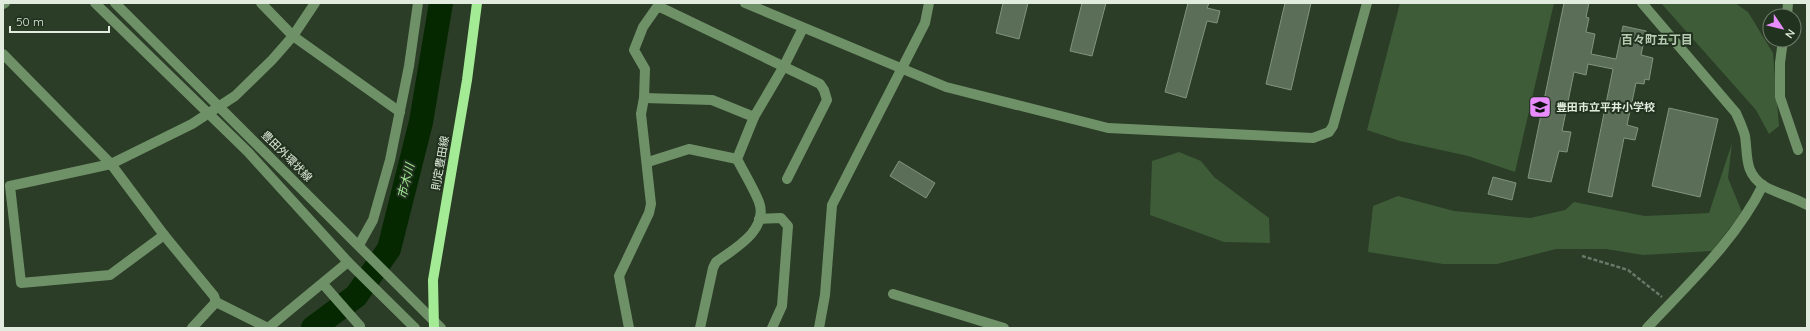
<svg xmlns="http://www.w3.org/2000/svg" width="1810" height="331" font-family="Quicksand,'Noto Sans JP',sans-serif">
  <rect width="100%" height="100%" fill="#2b3c27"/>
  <g fill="#3d5c37">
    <polygon points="1400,3 1554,3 1515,172 1468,156 1400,141 1367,130"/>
    <polygon points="1661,3 1735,3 1748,12 1773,53 1779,126 1769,134 1756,110"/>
    <polygon points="1732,143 1728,178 1742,212 1712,251 1643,255 1606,249 1556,249 1497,264 1443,264 1368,252 1373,206 1398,196 1454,211 1530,218 1565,210 1574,202 1645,216 1709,213"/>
    <polygon points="1179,152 1201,161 1214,177 1269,218 1270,243 1224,242 1150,215 1152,161"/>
  </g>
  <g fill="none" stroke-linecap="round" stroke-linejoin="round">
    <polyline stroke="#052800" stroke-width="24" points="313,328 356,296 389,249 421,122 441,3"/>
  </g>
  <g fill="#5b6e57" stroke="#81957d">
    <polygon points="1003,3 1028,3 1019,39 996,33"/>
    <polygon points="1082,3 1106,3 1092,56 1070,51"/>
    <polygon points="1188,3 1209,3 1207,8 1220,11 1217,23 1207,21 1186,98 1165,92"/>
    <polygon points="1285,3 1311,3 1291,90 1266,84"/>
    <polygon points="1564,3 1589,3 1586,17 1589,18 1586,32 1595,34 1591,54 1616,59 1623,26 1646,31 1641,55 1653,58 1649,80 1645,79 1644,84 1636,83 1627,125 1638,128 1635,140 1624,138 1612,197 1588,192 1613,69 1588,64 1586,75 1574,72 1562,131 1571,132 1567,152 1559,151 1551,182 1528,178"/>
    <polygon points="1669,108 1718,119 1700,197 1652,186"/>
    <polygon points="899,161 935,183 926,198 890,176"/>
    <polygon points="1493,177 1516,183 1512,200 1488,194"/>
  </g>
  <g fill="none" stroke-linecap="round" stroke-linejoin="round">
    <polyline stroke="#6a7967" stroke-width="2.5" stroke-dasharray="4 2" stroke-linecap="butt" points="1582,256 1628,270 1662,297"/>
    <g stroke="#6f9168" stroke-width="10">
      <polyline points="95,3 248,152 348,262 415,328"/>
      <polyline points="115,3 441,328"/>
      <polyline points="261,3 293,36 400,112"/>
      <polyline points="745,3 946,87 1108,128 1313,138 1329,132 1333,126 1367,3"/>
      <path d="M1642 3 1736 113C1739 120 1743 128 1745 136 1748 156 1744 173 1764 186 1778 194 1793 197 1807 205"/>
      <polyline points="3,4 5,3"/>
      <polyline points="1787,16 1788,3"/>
      <polyline points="1783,40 1780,63 1780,97 1798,150"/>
      <polyline points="3,54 111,164 164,235 214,296 216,302 268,328 348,262"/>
      <polyline points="644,98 712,100 754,117"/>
      <polyline points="648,162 689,149 737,159"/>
      <polyline points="759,219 781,218 788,226 782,306 772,328"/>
      <polyline points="164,235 110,275 21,283 10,186 111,164 192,124 235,96 272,60 293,36 315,3"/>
      <polyline points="359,245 373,220 390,160 409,66 418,3"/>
      <polyline points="323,284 360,326 359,328"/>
      <polyline points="893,294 1004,328"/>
      <polyline points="192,328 216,302"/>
      <polyline points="629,328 619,276 649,213 651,204 641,114 644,98 645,69 634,50 643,27 657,7 662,8 820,84 824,90 827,100 787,179"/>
      <path d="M700 328 713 268 716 262C734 249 769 230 759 202 753 187 744 173 737 159L754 117 784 66 803 28"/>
      <polyline points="819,328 825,295 832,205 925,23 929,3"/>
      <path d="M1647 328C1688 284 1736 240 1763 185"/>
    </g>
    <polyline stroke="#a4eb95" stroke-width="10" points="434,328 433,280 467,80 477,3"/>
  </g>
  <defs>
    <g id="school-square" transform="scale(1.15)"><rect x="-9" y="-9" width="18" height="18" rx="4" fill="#e98dfe" stroke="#21321e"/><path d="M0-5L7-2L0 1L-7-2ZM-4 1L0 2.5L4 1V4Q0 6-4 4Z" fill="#111"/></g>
  </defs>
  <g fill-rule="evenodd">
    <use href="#school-square" x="1540" y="107"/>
  </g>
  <g text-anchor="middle" stroke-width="4" stroke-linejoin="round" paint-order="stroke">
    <g font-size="11" font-weight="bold" fill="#e1ecde" stroke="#21321e" text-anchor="start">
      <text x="1556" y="111">豊田市立平井小学校</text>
    </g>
    <g font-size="11" fill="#e1ecde" stroke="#21321e">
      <text transform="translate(287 156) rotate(45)" y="4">豊田外環状線</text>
      <text transform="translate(440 163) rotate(-80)" y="4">則定豊田線</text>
    </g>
    <g font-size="12" font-weight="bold" fill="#b5cab0" stroke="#21321e">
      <text x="1657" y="44">百々町五丁目</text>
    </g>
    <g font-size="12" font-style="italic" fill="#a3e795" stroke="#21321e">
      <text transform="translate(406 181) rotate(-76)" y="4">市木川</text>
    </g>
  </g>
  <rect width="1810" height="331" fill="none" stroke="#e1ecde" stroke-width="8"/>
  <g transform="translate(1782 28) rotate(125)"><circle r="19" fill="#21321e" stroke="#6e7c6b"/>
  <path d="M0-3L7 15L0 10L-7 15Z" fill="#e98dfe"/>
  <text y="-6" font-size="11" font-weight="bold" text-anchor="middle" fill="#e1ecde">N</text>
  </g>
  <path d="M10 26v6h99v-6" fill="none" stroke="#e1ecde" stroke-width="2"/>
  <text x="16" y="26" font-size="12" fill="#e1ecde" stroke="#21321e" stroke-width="3" paint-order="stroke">50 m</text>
</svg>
